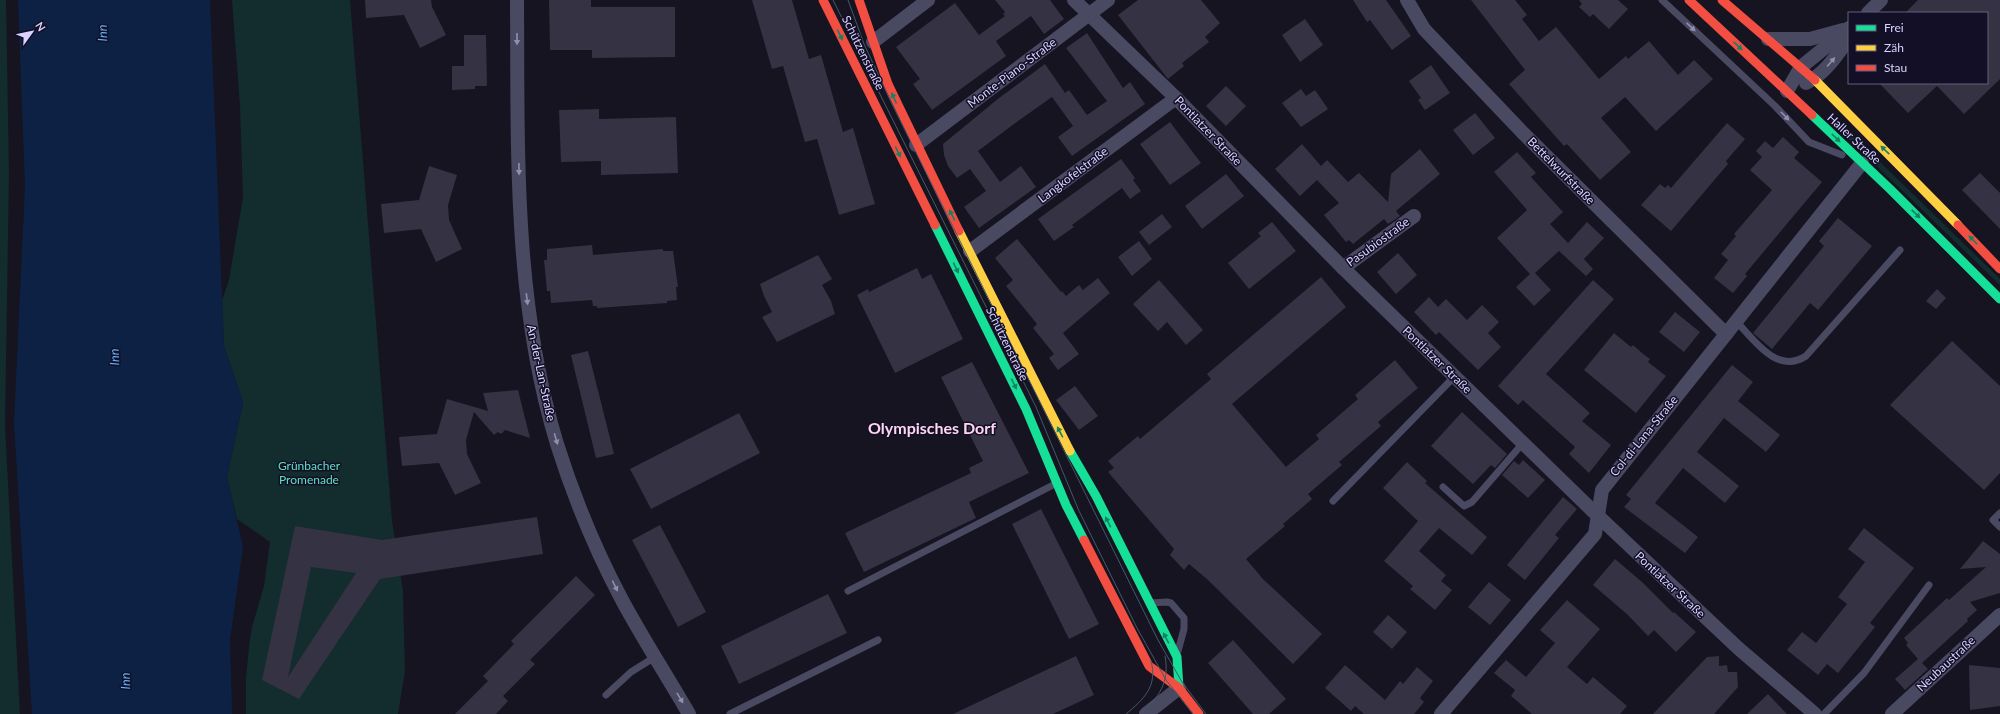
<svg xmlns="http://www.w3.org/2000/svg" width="2000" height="714" font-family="Lato,sans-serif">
  <rect width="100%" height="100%" fill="#161421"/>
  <g fill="#132c2d">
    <polygon points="0,0 6,0 9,173 5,426 20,714 0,714"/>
    <polygon points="232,0 350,0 392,521 403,591 405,671 398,714 246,714 246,678 249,646 252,627 264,586 270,542 237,519 227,477 243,402 224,346 222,300 229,280 243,197 240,106"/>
    <polygon points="1836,119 2000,279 2000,285 1832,123"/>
  </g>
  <polygon fill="#0d2144" points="18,0 210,0 224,346 243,402 227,477 243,547 230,640 232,714 32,714 14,423 25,186"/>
  <g fill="#343243" fill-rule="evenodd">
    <polygon points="365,0 431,0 432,7 446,35 420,48 404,15 366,18"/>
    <polygon points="549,0 591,0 591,7 675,7 675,57 592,58 592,50 550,50"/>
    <polygon points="752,0 792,0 809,59 821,55 843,132 853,128 875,204 839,215 817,139 805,142 783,66 772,69"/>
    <polygon points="995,0 1050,0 1064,19 1044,34 1031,16 996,41 1006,56 932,110 913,84 920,79 896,47 955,3 979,35 1005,16 1003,14 1005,12"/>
    <polygon points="1138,0 1201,0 1220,23 1205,37 1209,42 1182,63 1184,66 1168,79 1118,15"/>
    <polygon points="1353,0 1386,0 1411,36 1392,50 1370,20 1367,22"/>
    <polygon points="1471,0 1515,0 1527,15 1522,19 1539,41 1556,27 1599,79 1626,56 1628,59 1649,41 1678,75 1694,60 1713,79 1656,131 1625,97 1601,118 1631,152 1600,180 1567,144 1564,146 1509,84 1525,70"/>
    <polygon points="1579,0 1618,0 1628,9 1609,29 1593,14 1590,17 1579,7 1582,4"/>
    <polygon points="1918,0 2000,0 2000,79 1964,114 1937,86 1908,113 1879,83 1987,83 1987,13 1905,13"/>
    <polygon points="1305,19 1323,45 1300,62 1282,35"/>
    <polygon points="1087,33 1123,88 1130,82 1145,104 1072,156 1058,137 1073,126 1052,97 1014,124 978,151 1000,182 1021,166 1036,187 979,228 964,207 986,191 970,169 957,178 948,166 944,155 943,144 999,98 1045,64 1065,93 1069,90 1087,115 1107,101 1066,48"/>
    <polygon points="464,35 486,35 487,86 475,86 475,89 452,90 452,66 464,66"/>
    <polygon points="1431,65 1450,93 1425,110 1418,100 1421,98 1409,81"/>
    <polygon points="1226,86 1246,106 1226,126 1206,106"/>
    <polygon points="1301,89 1306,96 1315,90 1328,109 1301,127 1282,103"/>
    <polygon points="599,109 599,119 676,117 678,173 601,175 601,161 561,162 559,110"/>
    <polygon points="1475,113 1495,138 1473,155 1453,130"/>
    <polygon points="1170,122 1201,163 1170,185 1140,144"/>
    <polygon points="1727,123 1745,139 1726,161 1728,164 1671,231 1641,205 1660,184 1665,188 1668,185 1671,188"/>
    <polygon points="1783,137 1799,152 1794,158 1822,182 1745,274 1747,276 1733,293 1714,278 1728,260 1721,254 1736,236 1734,234 1772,190 1750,170 1762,157 1756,151 1765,141 1773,148"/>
    <polygon points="1302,144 1321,166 1327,160 1348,182 1359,173 1388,202 1391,174 1420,149 1440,174 1396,211 1400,216 1388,224 1384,219 1353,244 1349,240 1346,242 1324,215 1339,203 1317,180 1300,196 1275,169"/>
    <polygon points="1517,152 1536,173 1531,177 1563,212 1550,224 1568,243 1587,222 1604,238 1584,259 1593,269 1586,276 1559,251 1535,273 1551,290 1534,306 1516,287 1530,274 1497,238 1527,210 1494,172"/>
    <polygon points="1121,159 1135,178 1133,180 1141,191 1130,199 1122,188 1072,225 1074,227 1054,241 1038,219"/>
    <polygon points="429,166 457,175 448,205 449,220 462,249 436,262 421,229 384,233 381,204 419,200"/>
    <polygon points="1980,173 2000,193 2000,229 1962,190"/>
    <polygon points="1226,174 1244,196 1202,229 1185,206"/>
    <polygon points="1162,214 1172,227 1149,245 1139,232"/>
    <polygon points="1838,218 1872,246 1818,310 1810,303 1772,349 1753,333 1824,246 1819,241"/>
    <polygon points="1272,222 1296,251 1249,289 1228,263 1261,236 1258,233"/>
    <polygon points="1017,239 1061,292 1062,291 1066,296 1079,285 1083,290 1098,278 1110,293 1063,333 1079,354 1058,370 1049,358 1054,354 1033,328 1037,324 1006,286 1013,280 995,258"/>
    <polygon points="1139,241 1152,259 1132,276 1118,257"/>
    <polygon points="592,245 593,255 663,249 663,251 673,251 678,287 676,287 677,300 667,301 667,303 597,308 597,306 593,306 592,300 551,303 550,291 547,291 544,260 547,260 547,249"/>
    <polygon points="1398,253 1417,275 1396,294 1377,272"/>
    <polygon points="818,255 832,279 822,285 831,301 835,314 777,342 762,317 772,312 764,296 760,284"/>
    <polygon points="917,268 922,279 931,274 963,339 895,373 857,295 868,289 869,292"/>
    <polygon points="1321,277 1346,307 1232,404 1286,467 1319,439 1316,435 1358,399 1355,395 1395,360 1418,388 1378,422 1381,426 1339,462 1342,465 1308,494 1312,499 1283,524 1285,526 1246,559 1263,579 1322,634 1293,664 1208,580 1189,564 1184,570 1170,555 1174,549 1108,472 1114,468 1108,461 1138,436 1140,439 1211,379 1207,374"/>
    <polygon points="1159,280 1203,330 1186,345 1167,322 1158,331 1133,304"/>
    <polygon points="1593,280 1614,299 1546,374 1590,413 1582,421 1611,445 1589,473 1569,454 1575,447 1523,400 1518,405 1498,386"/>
    <polygon points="1937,289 1946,298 1936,309 1926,301"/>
    <polygon points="1429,297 1438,307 1446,299 1467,320 1482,305 1499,322 1488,333 1501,347 1478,370 1439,332 1436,335 1414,312"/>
    <polygon points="1675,312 1700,332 1684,352 1659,332"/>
    <polygon points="1614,333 1631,347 1633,345 1642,353 1650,359 1648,362 1666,376 1636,413 1584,370"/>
    <polygon points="1952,341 2000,386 2000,473 1984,490 1890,405"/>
    <polygon points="588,351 614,454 596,458 571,355"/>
    <polygon points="972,362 1029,473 969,502 976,518 864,572 845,533 971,473 969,468 983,461 941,377"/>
    <polygon points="1732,365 1753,382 1738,401 1780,435 1766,452 1724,418 1697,452 1739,486 1725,503 1683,468 1655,503 1698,537 1685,553 1624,507 1631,499 1626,495"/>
    <polygon points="1075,386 1098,416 1079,430 1056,400"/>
    <polygon points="518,390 530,438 505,430 501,434 498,432 494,435 474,412 466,440 467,454 481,483 455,495 439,463 402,466 399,437 437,434 447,399 488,411 483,393"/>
    <polygon points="1462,412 1507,454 1495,468 1491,465 1473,484 1431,446"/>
    <polygon points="739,413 760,453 651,509 630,469"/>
    <polygon points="1523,460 1545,480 1528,498 1502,475 1514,461 1519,465"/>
    <polygon points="1407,462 1427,481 1425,483 1487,537 1472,555 1439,528 1419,551 1446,575 1441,581 1452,590 1435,610 1410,589 1413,586 1384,561 1418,521 1383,488"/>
    <polygon points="1563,497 1577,509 1555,535 1559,538 1525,580 1507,565"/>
    <polygon points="1041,509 1099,624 1069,639 1012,524"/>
    <path d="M537 517 543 554 380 579 299 699 262 680 295 526 382 540ZM311 567 356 573 288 677Z"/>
    <polygon points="660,525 706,612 678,627 632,540"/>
    <polygon points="1864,528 1914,568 1870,623 1875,627 1838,673 1827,664 1818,675 1787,650 1802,632 1816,643 1847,604 1838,597 1865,562 1848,549"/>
    <polygon points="1983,541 2000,554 2000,593 1970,602 1977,610 1967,619 1968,621 1922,663 1928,669 1905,690 1895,679 1918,659 1906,645 1908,643 1904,638 1947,598 1949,600 1986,567 1960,569"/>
    <polygon points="1615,559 1642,582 1673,613 1674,612 1696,632 1676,652 1654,630 1648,636 1628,615 1593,585"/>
    <polygon points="576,576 595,595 530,660 535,664 503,696 508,701 496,714 455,714 488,681 483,676 514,644 511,641"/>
    <polygon points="1489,582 1511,600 1490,625 1468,607"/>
    <polygon points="828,594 847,633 739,684 721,646"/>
    <polygon points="1567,600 1600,629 1567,667 1587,684 1593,677 1627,706 1620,714 1532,714 1511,696 1515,690 1494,673 1506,660 1526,677 1555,643 1540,630"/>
    <polygon points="1388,615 1407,632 1392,649 1373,632"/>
    <polygon points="1233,640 1286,699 1269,714 1253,714 1208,663"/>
    <polygon points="1076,656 1094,695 1053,714 953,714"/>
    <polygon points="1719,656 1719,666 1727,665 1728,672 1737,672 1738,687 1714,714 1653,714 1707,657"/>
    <polygon points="1345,665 1385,700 1400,681 1403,684 1417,667 1433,681 1420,698 1424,702 1414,714 1364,714 1355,706 1351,711 1325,688"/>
    <polygon points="1969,665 2000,668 2000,706 1970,710"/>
    <polygon points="1768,694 1787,714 1747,714"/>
  </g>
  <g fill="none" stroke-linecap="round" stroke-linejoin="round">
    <g stroke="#4a4962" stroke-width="7">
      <polyline points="1662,0 1775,106 1809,142 1842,155"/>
      <path d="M1736 321C1754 340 1777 375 1806 356L1900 250"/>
      <polyline points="1443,487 1464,506 1472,502 1523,443"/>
      <polyline points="1333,501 1454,377"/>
      <polyline points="2000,513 1993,520 2000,527"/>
      <polyline points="848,591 1055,484"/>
      <polyline points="1151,603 1167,602 1171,603 1184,618 1184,629 1178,651"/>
      <polyline points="606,695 631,672 655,657"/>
      <polyline points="730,714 878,640"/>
      <polyline points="1824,714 1864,673 1929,585"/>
    </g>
    <g stroke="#4a4962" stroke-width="14">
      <path d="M517 0C518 149 513 300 557 444 574 498 596 551 622 600 643 639 667 676 689 714"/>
      <polyline points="1074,0 1176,98 1343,268 1597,515 1738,648 1815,714"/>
      <polyline points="1407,0 1424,29 1522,132 1726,334"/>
      <polyline points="1868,13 1881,0"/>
      <polyline points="1768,39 1810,39 1843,30"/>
      <polyline points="873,42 928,0"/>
      <path d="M1806 83C1825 74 1837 55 1849 38"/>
      <polyline points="1787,91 1801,67 1849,28"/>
      <polyline points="916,145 1108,0"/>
      <polyline points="970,251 1176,98"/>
      <polyline points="1343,268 1414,216"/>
      <polyline points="1146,714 1179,688"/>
      <polyline points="1441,714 1595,534 1602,490 1862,163"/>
      <polyline points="1892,714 2000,615"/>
    </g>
    <g stroke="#16e098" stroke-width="9">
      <polyline points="1812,115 1890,189 2000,299"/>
      <polyline points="935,225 1026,409 1066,505 1084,540"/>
      <polyline points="1070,451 1096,496 1177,657 1179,688"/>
    </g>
    <g stroke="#ffcf43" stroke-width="9">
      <polyline points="1815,80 1958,225"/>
      <polyline points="959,231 1070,451"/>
    </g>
    <g stroke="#f24e42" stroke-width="9">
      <polyline points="823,0 935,225"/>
      <polyline points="859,0 888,84 959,231"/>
      <polyline points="1689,0 1812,115"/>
      <polyline points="1722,0 1815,80"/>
      <polyline points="1958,225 2000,269"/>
      <polyline points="1084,540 1149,666 1179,688 1199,714"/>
    </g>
    <g stroke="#43596b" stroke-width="1">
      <polyline points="833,0 1036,407 1079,511 1137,628 1166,680 1193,714"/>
      <polyline points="848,0 864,44 891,102 1158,640 1182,682 1206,714"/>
      <path d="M1126 714C1144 699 1158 686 1151 661"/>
      <path d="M1140 714C1159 698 1170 682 1165 656"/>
    </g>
  </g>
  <defs><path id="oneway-solid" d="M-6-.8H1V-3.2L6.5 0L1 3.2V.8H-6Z"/></defs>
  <g fill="#928eb0">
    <use href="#oneway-solid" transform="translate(1691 27) rotate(43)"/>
    <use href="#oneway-solid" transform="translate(517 39) rotate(90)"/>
    <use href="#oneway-solid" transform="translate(1831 62) rotate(-49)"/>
    <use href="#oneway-solid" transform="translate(1785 116) rotate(46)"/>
    <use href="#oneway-solid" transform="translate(519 169) rotate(89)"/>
    <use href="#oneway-solid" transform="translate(527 299) rotate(83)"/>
    <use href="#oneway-solid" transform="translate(556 439) rotate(74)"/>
    <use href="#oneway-solid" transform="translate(615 586) rotate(64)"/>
    <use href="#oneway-solid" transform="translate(680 698) rotate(59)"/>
  </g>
  <g fill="#158265">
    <use href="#oneway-solid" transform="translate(840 35) rotate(64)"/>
    <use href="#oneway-solid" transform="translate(1738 46) rotate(43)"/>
    <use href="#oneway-solid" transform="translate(894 98) rotate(-114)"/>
    <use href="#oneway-solid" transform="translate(1836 138) rotate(44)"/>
    <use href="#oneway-solid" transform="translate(1885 150) rotate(-136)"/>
    <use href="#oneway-solid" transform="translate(898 152) rotate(64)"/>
    <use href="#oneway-solid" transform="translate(1916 214) rotate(44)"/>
    <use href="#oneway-solid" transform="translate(952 215) rotate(-117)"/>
    <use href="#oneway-solid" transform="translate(1973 240) rotate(-134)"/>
    <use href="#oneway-solid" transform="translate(956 268) rotate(64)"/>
    <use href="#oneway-solid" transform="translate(1014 384) rotate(64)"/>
    <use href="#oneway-solid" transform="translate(1060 432) rotate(-118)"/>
    <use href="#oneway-solid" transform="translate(1108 522) rotate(-117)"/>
    <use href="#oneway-solid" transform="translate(1166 638) rotate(-118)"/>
  </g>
  <g text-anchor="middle" stroke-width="3" stroke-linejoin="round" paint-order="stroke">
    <g font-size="12" fill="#d9d4ff" stroke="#130f26">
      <text transform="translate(863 53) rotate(64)" y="4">Schützenstraße</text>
      <text transform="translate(1012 73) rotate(-37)" y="4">Monte-Piano-Straße</text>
      <text transform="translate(1208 131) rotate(46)" y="4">Pontlatzer Straße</text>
      <text transform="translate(1854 139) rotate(43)" y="4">Haller Straße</text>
      <text transform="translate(1561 171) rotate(45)" y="4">Bettelwurfstraße</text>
      <text transform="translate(1073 175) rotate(-37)" y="4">Langkofelstraße</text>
      <text transform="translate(1378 242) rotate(-36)" y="4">Pasubiostraße</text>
      <text transform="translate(1007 344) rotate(64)" y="4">Schützenstraße</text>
      <text transform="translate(1437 360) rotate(44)" y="4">Pontlatzer Straße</text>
      <text transform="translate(541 373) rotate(78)" y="4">An-der-Lan-Straße</text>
      <text transform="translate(1644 436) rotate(-51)" y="4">Col-di-Lana-Straße</text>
      <text transform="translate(1670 585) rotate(43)" y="4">Pontlatzer Straße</text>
      <text transform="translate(1946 664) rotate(-43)" y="4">Neubaustraße</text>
    </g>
    <g font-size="12" fill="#5fe0c0" stroke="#130f26">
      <text x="309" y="470">Grünbacher<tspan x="309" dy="14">Promenade</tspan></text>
    </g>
    <g font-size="13" font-style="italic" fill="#62b6ff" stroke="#130f26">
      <text transform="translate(102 33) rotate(-92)" y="5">Inn</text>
      <text transform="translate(114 357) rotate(-92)" y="5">Inn</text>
      <text transform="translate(125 681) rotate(-92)" y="5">Inn</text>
    </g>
    <g font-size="16" font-weight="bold" fill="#ffd6f0" stroke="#130f26">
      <text x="932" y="434">Olympisches Dorf</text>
    </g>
  </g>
  <rect x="1848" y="12" width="140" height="72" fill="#130f26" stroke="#625e7d"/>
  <rect x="1856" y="25" width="20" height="6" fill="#16e098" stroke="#625e7d"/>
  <text x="1884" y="32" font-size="12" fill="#d9d4ff">Frei</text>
  <rect x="1856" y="45" width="20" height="6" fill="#ffcf43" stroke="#625e7d"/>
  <text x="1884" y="52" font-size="12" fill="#d9d4ff">Zäh</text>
  <rect x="1856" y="65" width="20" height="6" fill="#f24e42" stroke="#625e7d"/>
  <text x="1884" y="72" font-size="12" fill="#d9d4ff">Stau</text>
  <g transform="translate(32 32) rotate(57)" stroke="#130f26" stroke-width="3" paint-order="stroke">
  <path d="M0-3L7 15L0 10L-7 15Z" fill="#d9d4ff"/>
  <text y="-6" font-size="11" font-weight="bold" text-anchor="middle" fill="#d9d4ff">N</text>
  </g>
</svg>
